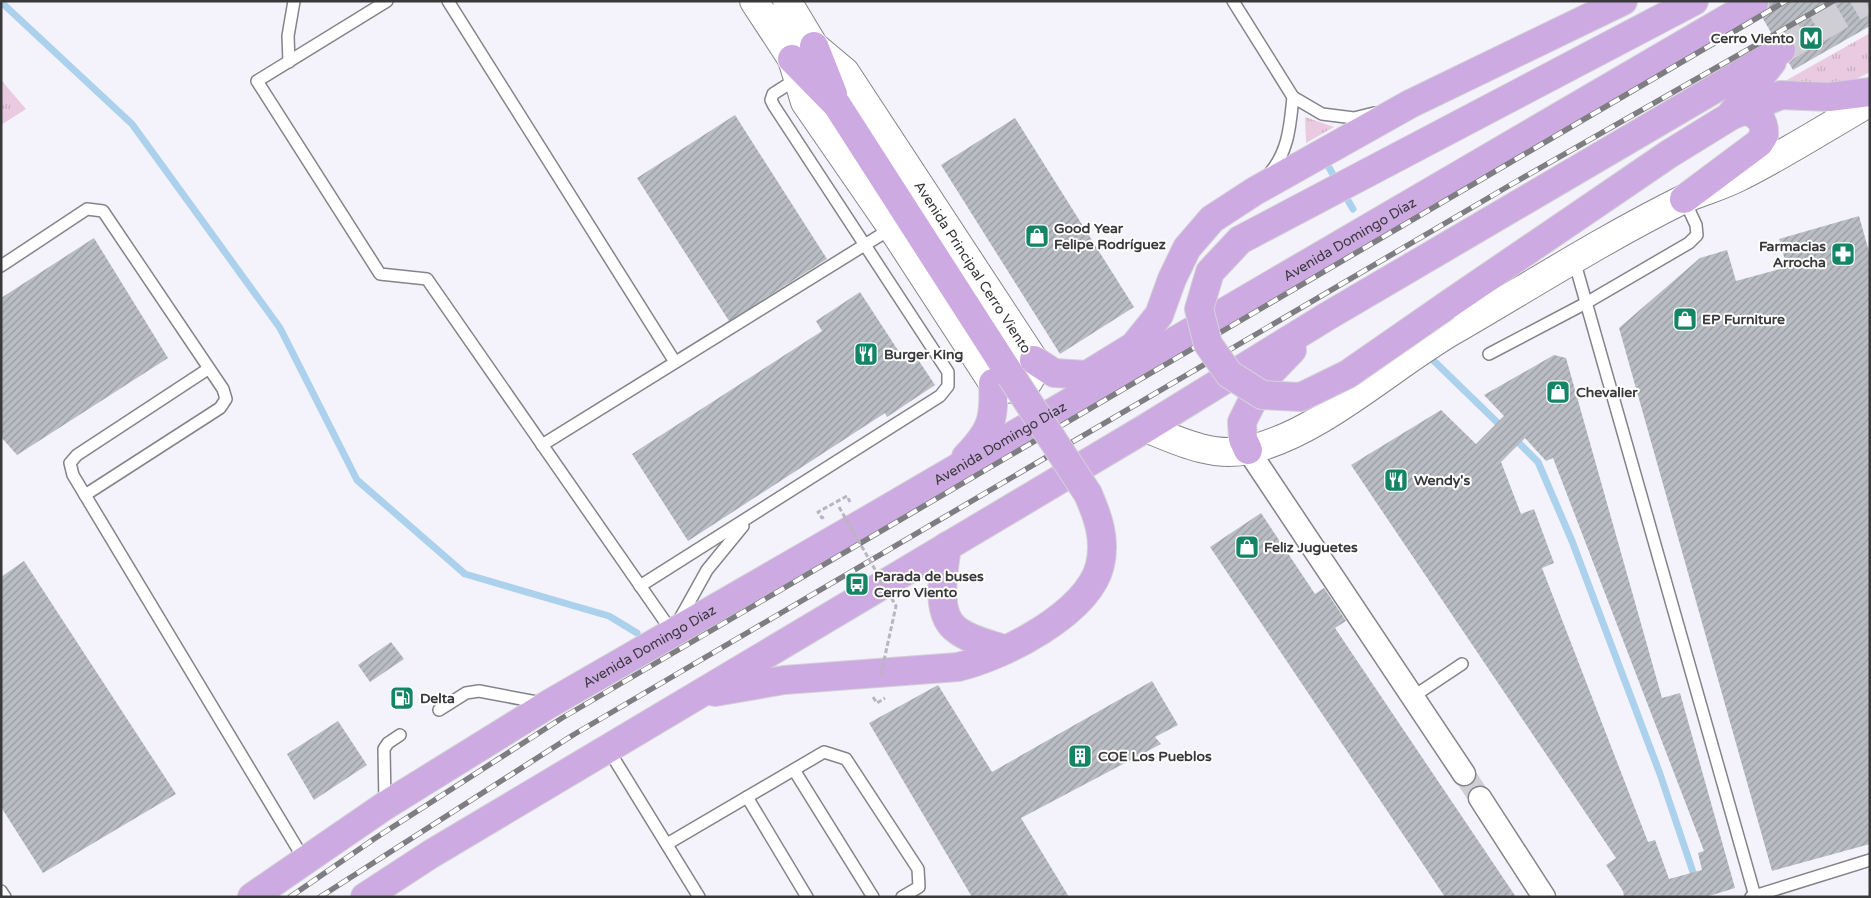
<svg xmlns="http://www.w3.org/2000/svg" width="1871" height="898" font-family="'Varela Round',sans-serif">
  <defs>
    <pattern id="grass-tufts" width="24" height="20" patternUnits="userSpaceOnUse" patternTransform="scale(1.25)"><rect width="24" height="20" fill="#eacae1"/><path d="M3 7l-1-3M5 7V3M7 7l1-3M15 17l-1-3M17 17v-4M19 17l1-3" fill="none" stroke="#c9aec2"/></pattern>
    <pattern id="building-hatch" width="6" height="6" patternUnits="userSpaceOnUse" patternTransform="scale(1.25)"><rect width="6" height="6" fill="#babec4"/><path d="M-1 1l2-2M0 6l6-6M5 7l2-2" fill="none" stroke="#989ba0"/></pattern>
  </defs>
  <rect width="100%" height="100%" fill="#f4f3fb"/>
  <g fill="url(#grass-tufts)">
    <polygon points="1870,33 1870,72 1840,87 1778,85"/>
    <polygon points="1,80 26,109 1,125"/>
    <polygon points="1305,117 1334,127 1306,143"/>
  </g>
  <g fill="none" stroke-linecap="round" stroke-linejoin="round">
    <g stroke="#abd1ec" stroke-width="7">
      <polyline points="1,2 132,124 280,328 357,480 465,574 609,616 637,633"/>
      <polyline points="1324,159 1338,183"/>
      <polyline points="1343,192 1353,209"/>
      <polyline points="1434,361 1504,429"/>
      <polyline points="1514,438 1538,462 1572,541 1660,774 1696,881"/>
    </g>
  </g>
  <g fill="url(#building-hatch)" fill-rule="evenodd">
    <polygon points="1769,1 1870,1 1870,26 1793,70 1789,63 1795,57 1797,49 1795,43 1788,36 1780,34 1773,36 1762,17 1768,10"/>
    <polygon points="735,115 827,259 729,321 637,178"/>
    <polygon points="1015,118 1134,307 1060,354 941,165"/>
    <polygon points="1859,216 1870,255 1870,844 1772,871 1619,328 1700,258 1727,250 1736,281 1787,267 1779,239"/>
    <polygon points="94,238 168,358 17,455 1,437 1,298"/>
    <polygon points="860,292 903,358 913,352 935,385 887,417 885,413 688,541 632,454 822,331 816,321"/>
    <path d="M1554 355 1566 358 1662 698 1680 693 1735 888 1706 897H1624L1623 891 1606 865 1616 858 1351 465 1441 410 1476 444 1504 416 1484 395ZM1525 438 1546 461 1553 458 1704 851 1698 853 1702 870 1669 879 1655 840 1648 842 1542 568 1554 563 1534 509 1521 514 1501 462Z"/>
    <polygon points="1261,513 1315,594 1324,588 1346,621 1335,628 1516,897 1445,897 1210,547"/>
    <polygon points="24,561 176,794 43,873 1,807 1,577"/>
    <polygon points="391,642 404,659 370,682 358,665"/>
    <polygon points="1152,681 1178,725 1155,737 1161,744 1021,818 1069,897 972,897 869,723 938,685 992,772"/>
    <polygon points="338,721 367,765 314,800 287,754"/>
  </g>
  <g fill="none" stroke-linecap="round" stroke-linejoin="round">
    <polyline stroke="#cfced5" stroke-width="22" stroke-dasharray="22 11" stroke-linecap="butt" points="1464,774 1480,798"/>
    <polyline stroke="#cfced5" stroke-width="28" stroke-dasharray="28 14" stroke-linecap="butt" points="1781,50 1865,1"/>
    <g stroke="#85848b" stroke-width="14">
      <g id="service">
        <polyline points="387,1 257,81 380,274 427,279 673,633"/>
        <polyline points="448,1 675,362"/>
        <polyline points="1233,1 1293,97 1322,114 1354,118 1374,113"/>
        <polyline points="289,62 288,36 294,1"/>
        <path d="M1270 173C1289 150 1290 125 1293 97"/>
        <polyline points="1574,260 1755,896"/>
        <polyline points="1,266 87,209 103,211 223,389 226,399 220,408 85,495"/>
        <polyline points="1489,354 1586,303 1689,243 1697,235 1696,225 1684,199"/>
        <polyline points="208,369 77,455 70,463 73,475 305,861"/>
        <polyline points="542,445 892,228"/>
        <polyline points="640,586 940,396 948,386 948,372 774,106 771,100 773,94 798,78"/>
        <polyline points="677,624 707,570 743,526"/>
        <polyline points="1414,696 1462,664"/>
        <polyline points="439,710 466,693 479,691 542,703"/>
        <polyline points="608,749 699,897"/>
        <polyline points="794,770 873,897"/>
        <polyline points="747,797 807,897"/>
        <polyline points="385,803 384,749 388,743 400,735"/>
        <polyline points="667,844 824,752 846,759 918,869 919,887 902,897"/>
        <polyline points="1,891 5,897"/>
        <polyline points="1751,897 1870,860"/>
      </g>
    </g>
    <g stroke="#85848b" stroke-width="25">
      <g id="minor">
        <polyline points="1248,450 1464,774"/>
        <polyline points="1480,798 1544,897"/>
      </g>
    </g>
    <g stroke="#85848b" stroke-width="30">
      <g id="tertiary">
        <path d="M754 1 792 59 805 102 892 228 993 383C1017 395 1033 389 1034 360L845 72 814 46 787 1"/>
        <path d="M1146 428C1178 441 1213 458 1248 450 1320 434 1390 367 1454 330 1530 286 1605 238 1684 199 1702 191 1723 186 1741 176 1785 154 1827 127 1870 102"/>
      </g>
    </g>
    <g stroke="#d3d3d4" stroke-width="30">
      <g id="primary">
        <polyline points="814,46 833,94"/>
        <polyline points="792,59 837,105 1011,376"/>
        <polyline points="1733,115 1781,95 1829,97 1870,92"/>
        <polyline points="1367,173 1694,1"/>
        <path d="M1684 199 1759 143 1764 135C1765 120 1758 115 1745 110"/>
        <polyline points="1446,306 1669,154 1729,117 1772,62"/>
        <polyline points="1034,360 1054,373 1087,375 1134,346 1159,315 1172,279 1187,248 1212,219 1255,191 1410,104 1623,1"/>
        <polyline points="1248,450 1243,439 1242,422 1263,380 1292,350"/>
        <path d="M966 457C991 431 995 420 993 383"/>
        <path d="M947 546C944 570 934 614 957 630 970 640 989 644 1004 649"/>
        <path d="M715 692 784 680 958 667C1002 657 1089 613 1100 565 1106 539 1098 517 1088 494"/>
        <path id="s1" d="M252 897 386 805 549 704 863 523 1754 3"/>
        <polyline points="365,897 431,854 1146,428 1326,317 1781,50"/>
      </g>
    </g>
    <g stroke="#b8b7be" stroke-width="3" stroke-dasharray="5 2.5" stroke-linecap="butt">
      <polyline points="824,517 822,518 818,512 847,496 850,502"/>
      <polyline points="873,697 877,703 885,698"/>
    </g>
    <use href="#service" stroke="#fff" stroke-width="11"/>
    <use href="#minor" stroke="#fff" stroke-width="22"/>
    <use href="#tertiary" stroke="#fff" stroke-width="28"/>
    <use href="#primary" stroke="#cdaae2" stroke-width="28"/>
    <g stroke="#7e7d82" stroke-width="5.5">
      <g id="rail">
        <polyline points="290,897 374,839 562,718 1786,1"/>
        <polyline points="320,897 573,735 1512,184 1833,1"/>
      </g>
    </g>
    <use href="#rail" stroke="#fff" stroke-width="4" stroke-dasharray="11" stroke-linecap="butt"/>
    <g stroke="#d3d3d4" stroke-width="30" stroke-linecap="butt">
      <g id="primary-bridge">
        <polyline points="1367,173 1240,240 1210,272 1199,309 1208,344 1229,374 1262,395 1301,397 1348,374 1446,306"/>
        <polyline points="1011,376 1088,494"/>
      </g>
    </g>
    <polyline stroke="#b8b7be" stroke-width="3" stroke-dasharray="5 2.5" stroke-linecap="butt" points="839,507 896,606 881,674"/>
    <use href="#primary-bridge" stroke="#cdaae2" stroke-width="28"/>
  </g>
  <defs>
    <g id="metro-square" transform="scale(1.25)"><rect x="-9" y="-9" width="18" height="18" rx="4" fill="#148564" stroke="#fff"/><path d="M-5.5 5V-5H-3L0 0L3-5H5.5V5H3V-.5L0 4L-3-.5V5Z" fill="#fff"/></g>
    <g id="shop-square" transform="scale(1.25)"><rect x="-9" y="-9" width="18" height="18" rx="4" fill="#148564" stroke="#fff"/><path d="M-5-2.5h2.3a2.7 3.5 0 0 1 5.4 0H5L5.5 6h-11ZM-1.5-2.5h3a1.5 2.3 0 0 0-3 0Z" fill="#fff"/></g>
    <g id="pharmacy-square" transform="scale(1.25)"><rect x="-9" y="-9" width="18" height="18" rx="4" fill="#148564" stroke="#fff"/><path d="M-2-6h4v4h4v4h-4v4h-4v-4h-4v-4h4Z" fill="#fff"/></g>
    <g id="restaurant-square" transform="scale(1.25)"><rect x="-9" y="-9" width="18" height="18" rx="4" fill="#148564" stroke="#fff"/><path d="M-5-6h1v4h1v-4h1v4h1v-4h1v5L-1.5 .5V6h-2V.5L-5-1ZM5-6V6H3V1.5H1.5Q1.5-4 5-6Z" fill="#fff"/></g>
    <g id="bus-square" transform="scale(1.25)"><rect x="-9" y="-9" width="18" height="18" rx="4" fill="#148564" stroke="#fff"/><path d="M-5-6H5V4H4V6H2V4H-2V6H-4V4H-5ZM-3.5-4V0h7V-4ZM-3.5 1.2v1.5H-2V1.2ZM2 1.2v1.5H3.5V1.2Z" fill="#fff"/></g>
    <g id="fuel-square" transform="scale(1.25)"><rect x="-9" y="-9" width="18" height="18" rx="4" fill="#148564" stroke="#fff"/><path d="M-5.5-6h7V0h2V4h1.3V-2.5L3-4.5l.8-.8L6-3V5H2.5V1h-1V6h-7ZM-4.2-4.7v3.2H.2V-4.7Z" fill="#fff"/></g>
    <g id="building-square" transform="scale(1.25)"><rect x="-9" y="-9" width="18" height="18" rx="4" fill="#148564" stroke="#fff"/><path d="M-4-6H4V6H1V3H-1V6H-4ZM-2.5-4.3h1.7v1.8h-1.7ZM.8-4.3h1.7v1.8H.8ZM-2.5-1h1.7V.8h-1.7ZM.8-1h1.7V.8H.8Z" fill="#fff"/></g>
  </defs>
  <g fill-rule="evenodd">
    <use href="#metro-square" x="1811" y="38"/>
    <use href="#shop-square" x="1037" y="236"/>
    <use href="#pharmacy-square" x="1843" y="254"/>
    <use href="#shop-square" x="1685" y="319"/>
    <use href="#restaurant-square" x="866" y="354"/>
    <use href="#shop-square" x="1558" y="392"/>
    <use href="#restaurant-square" x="1396" y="480"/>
    <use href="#shop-square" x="1247" y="547"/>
    <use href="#bus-square" x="857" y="584"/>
    <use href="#fuel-square" x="402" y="698"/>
    <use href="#building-square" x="1080" y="756"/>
  </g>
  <g text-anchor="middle" stroke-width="4" stroke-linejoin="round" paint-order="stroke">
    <g font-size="14" font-weight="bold" fill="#39383b" stroke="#fff" text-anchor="start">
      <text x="1794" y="43" text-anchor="end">Cerro Viento</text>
      <text x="1054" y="233">Good Year<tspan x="1054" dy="16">Felipe Rodríguez</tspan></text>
      <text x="1826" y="251" text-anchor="end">Farmacias<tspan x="1826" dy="16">Arrocha</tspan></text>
      <text x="1702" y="324">EP Furniture</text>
      <text x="884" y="359">Burger King</text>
      <text x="1576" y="397">Chevalier</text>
      <text x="1414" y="485">Wendy's</text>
      <text x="1264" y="552">Feliz Juguetes</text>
      <text x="874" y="581">Parada de buses<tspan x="874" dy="16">Cerro Viento</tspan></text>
      <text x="420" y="703">Delta</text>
      <text x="1098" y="761">COE Los Pueblos</text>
    </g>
    <g font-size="14" fill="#39383b" stroke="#fff">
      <text dy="5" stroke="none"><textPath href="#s1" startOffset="1280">Avenida Domingo Díaz</textPath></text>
      <text transform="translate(973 267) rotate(57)" y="5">Avenida Principal Cerro Viento</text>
      <text dy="5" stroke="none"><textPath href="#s1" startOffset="875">Avenida Domingo Díaz</textPath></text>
      <text dy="5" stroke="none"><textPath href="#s1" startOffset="470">Avenida Domingo Díaz</textPath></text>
    </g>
  </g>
  <rect width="1871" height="898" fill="none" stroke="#39383b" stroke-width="5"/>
</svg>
